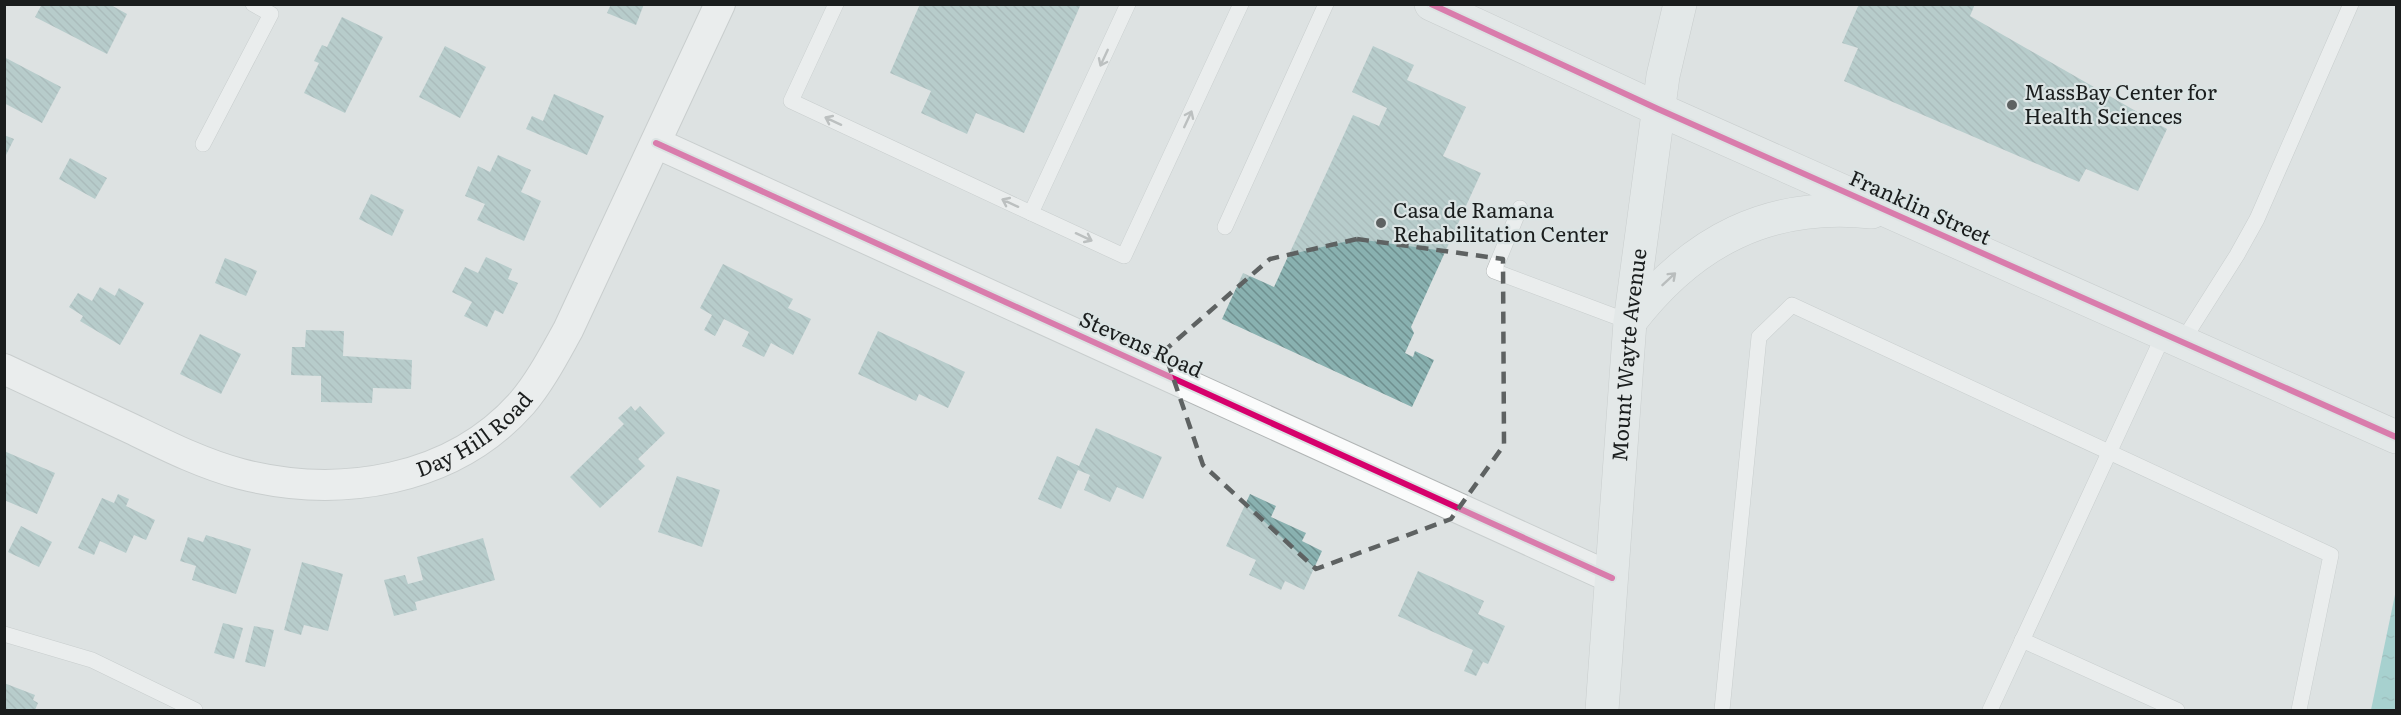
<svg xmlns="http://www.w3.org/2000/svg" width="2401" height="715" font-family="Literata,serif">
  <defs>
    <pattern id="water-ripples" width="26" height="14" patternUnits="userSpaceOnUse" patternTransform="scale(1.5)"><rect width="26" height="14" fill="#66bcb8"/><path d="M2 4q2-2 4 0t4 0M15 11q2-2 4 0t4 0" fill="none" stroke="#539895"/></pattern>
    <pattern id="building-back-hatch" width="6" height="6" patternUnits="userSpaceOnUse" patternTransform="scale(1.5)"><rect width="6" height="6" fill="#89b1b0"/><path d="M-1 5l2 2M0 0l6 6M5-1l2 2" fill="none" stroke="#6f8f8f"/></pattern>
  </defs>
  <rect width="100%" height="100%" fill="#dde2e2"/>
  <polygon fill="url(#water-ripples)" points="2396,590 2396,710 2371,710"/>
  <g fill="url(#building-back-hatch)">
    <polygon points="42,4 109,4 127,14 107,54 35,17"/>
    <polygon points="611,4 644,4 636,25 607,13"/>
    <polygon points="920,4 1081,4 1024,133 976,113 967,134 921,113 931,91 890,73"/>
    <polygon points="1859,4 1975,4 1970,16 2167,129 2138,191 2086,169 2079,182 1844,81 1858,48 1842,43"/>
    <polygon points="342,17 383,37 345,113 304,93 319,63 314,61 322,45 327,47"/>
    <polygon points="445,46 486,67 460,118 419,97"/>
    <polygon points="1373,46 1414,65 1407,80 1466,107 1443,156 1481,173 1411,327 1414,333 1405,353 1413,357 1415,351 1434,360 1412,407 1222,319 1243,273 1274,287 1353,115 1379,126 1387,108 1352,92"/>
    <polygon points="4,57 61,87 42,123 4,103"/>
    <polygon points="554,94 604,116 587,155 526,129 532,116 543,121"/>
    <polygon points="4,135 14,139 4,159"/>
    <polygon points="498,155 531,170 521,192 541,201 524,241 477,220 485,204 465,196 478,166 490,172"/>
    <polygon points="70,158 107,178 95,199 59,179"/>
    <polygon points="371,194 404,210 392,236 359,219"/>
    <polygon points="486,257 512,269 508,279 518,283 503,314 495,310 487,327 464,316 472,302 452,292 465,267 478,273"/>
    <polygon points="225,258 257,271 246,296 215,283"/>
    <polygon points="723,264 793,299 788,308 811,319 793,355 771,343 764,357 742,346 749,332 724,319 715,336 704,330 712,315 700,308"/>
    <polygon points="100,287 115,296 119,288 144,303 120,345 80,321 83,316 69,307 78,293 92,301"/>
    <polygon points="306,330 344,331 343,356 412,360 411,389 373,388 372,403 321,402 321,376 291,375 292,347 305,347"/>
    <polygon points="878,331 965,372 948,408 919,394 916,401 858,374"/>
    <polygon points="200,334 241,354 221,394 180,374"/>
    <polygon points="631,406 635,411 640,406 665,433 638,459 645,466 600,508 570,477 624,424 618,418"/>
    <polygon points="1096,428 1162,457 1143,499 1117,487 1110,502 1084,490 1090,475 1078,470 1061,509 1038,499 1057,456 1079,466"/>
    <polygon points="4,451 55,473 37,514 4,500"/>
    <polygon points="677,476 720,490 702,547 658,532"/>
    <polygon points="118,494 129,499 126,506 155,520 146,540 134,535 126,553 100,541 94,555 78,548 102,498 114,503"/>
    <polygon points="1250,494 1276,506 1271,517 1306,533 1302,541 1322,551 1304,590 1285,581 1281,590 1249,575 1256,560 1226,546"/>
    <polygon points="21,526 52,542 39,567 8,552"/>
    <polygon points="206,535 251,549 236,594 192,580 196,566 180,561 188,537 203,542"/>
    <polygon points="483,538 495,580 415,602 417,610 394,616 384,580 405,575 408,584 423,580 417,557"/>
    <polygon points="302,562 343,574 328,631 304,625 301,635 284,630"/>
    <polygon points="1418,571 1484,601 1478,614 1505,626 1488,664 1483,662 1476,676 1464,671 1473,650 1398,616"/>
    <polygon points="223,623 243,628 234,659 214,653"/>
    <polygon points="254,626 274,630 265,667 245,662"/>
    <polygon points="4,683 35,695 33,700 38,703 35,710 4,710"/>
  </g>
  <g fill="none" stroke-linecap="round" stroke-linejoin="round">
    <g stroke="#b1b5b5" stroke-width="16">
      <g id="lane">
        <polyline points="836,4 791,101 1031,213 1128,4"/>
        <polyline points="203,144 271,14 253,4"/>
        <polyline points="1520,208 1494,271 1630,322"/>
        <polyline points="1031,213 1124,256 1241,4"/>
        <polyline points="1225,227 1326,4"/>
        <polyline points="2182,342 2237,255 2257,219 2351,4"/>
        <polyline points="4,634 92,660 195,710"/>
        <polyline points="2022,640 2177,710"/>
        <polyline points="1722,710 1759,337 1792,305 2331,555 2299,710"/>
        <polyline points="1990,710 2164,334"/>
      </g>
    </g>
    <g stroke="#b1b5b5" stroke-width="32">
      <g id="street">
        <polyline points="656,143 1612,578"/>
        <path id="s1" d="M4 369C47 389 89 409 132 429 167 446 203 464 241 474 339 499 452 482 522 403 540 382 554 355 568 330L720 4"/>
      </g>
    </g>
    <g stroke="#b1b5b5" stroke-width="34">
      <g id="secondary">
        <polyline points="1431,4 1658,109 2396,437"/>
        <path d="M1630 322C1692 241 1769 201 1872 212"/>
        <path id="s2" d="M1602 710 1630 322 1663 76 1680 4"/>
      </g>
    </g>
    <use href="#lane" stroke="#fafbfb" stroke-width="15"/>
    <use href="#street" stroke="#fafbfb" stroke-width="30"/>
    <use href="#secondary" stroke="#ecf0f0" stroke-width="33"/>
    <g stroke="#dbe4e4" stroke-width="10">
      <g id="cycleway">
        <polyline points="1431,4 1658,109 2396,437"/>
        <polyline points="656,143 1612,578"/>
      </g>
    </g>
    <use href="#cycleway" stroke="#d6006c" stroke-width="6"/>
  </g>
  <defs><path id="oneway-shaft" d="M-6 0H5M1.5-3L5.5 0L1.5 3" fill="none" stroke-width="1.6" stroke-linecap="round" stroke-linejoin="round" transform="scale(1.5)"/></defs>
  <g stroke="#959797">
    <use href="#oneway-shaft" transform="translate(1104 58) rotate(115)"/>
    <use href="#oneway-shaft" transform="translate(1188 119) rotate(-65)"/>
    <use href="#oneway-shaft" transform="translate(833 121) rotate(-155)"/>
    <use href="#oneway-shaft" transform="translate(1010 203) rotate(-155)"/>
    <use href="#oneway-shaft" transform="translate(1084 237) rotate(25)"/>
  </g>
  <use stroke="#8e9191" href="#oneway-shaft" transform="translate(1669 279) rotate(-43)"/>
  <path d="M0 0H2401V715H0ZM1357 239 1503 259 1504 445 1451 519 1316 569 1203 465 1164 351 1270 259Z" fill="#dde2e2" fill-opacity=".55" fill-rule="evenodd"/>
  <path fill="none" stroke="#5e6262" stroke-width="4.5" stroke-dasharray="12 8" stroke-linejoin="round" d="M1357 239 1503 259 1504 445 1451 519 1316 569 1203 465 1164 351 1270 259Z"/>
  <g fill="#5e6262" stroke="#dbe4e4" stroke-width="2">
    <circle cx="2012" cy="105" r="6"/>
    <circle cx="1381" cy="223" r="6"/>
  </g>
  <g text-anchor="middle" stroke-width="4.5" stroke-linejoin="round" paint-order="stroke">
    <g font-size="21" fill="#1a1d1d" stroke="#dbe4e4" text-anchor="start">
      <text x="2024" y="100">MassBay Center for<tspan x="2024" dy="24">Health Sciences</tspan></text>
      <text x="1393" y="218">Casa de Ramana<tspan x="1393" dy="24">Rehabilitation Center</tspan></text>
    </g>
    <g font-size="21" fill="#1a1d1d" stroke="#dbe4e4">
      <text transform="translate(1920 208) rotate(24)" y="7">Franklin Street</text>
      <text transform="translate(1141 345) rotate(24)" y="7">Stevens Road</text>
      <text dy="7" stroke="none"><textPath href="#s2" startOffset="356">Mount Wayte Avenue</textPath></text>
      <text dy="7" stroke="none"><textPath href="#s1" startOffset="506">Day Hill Road</textPath></text>
    </g>
  </g>
  <rect width="2401" height="715" fill="none" stroke="#1a1d1d" stroke-width="12"/>
</svg>
